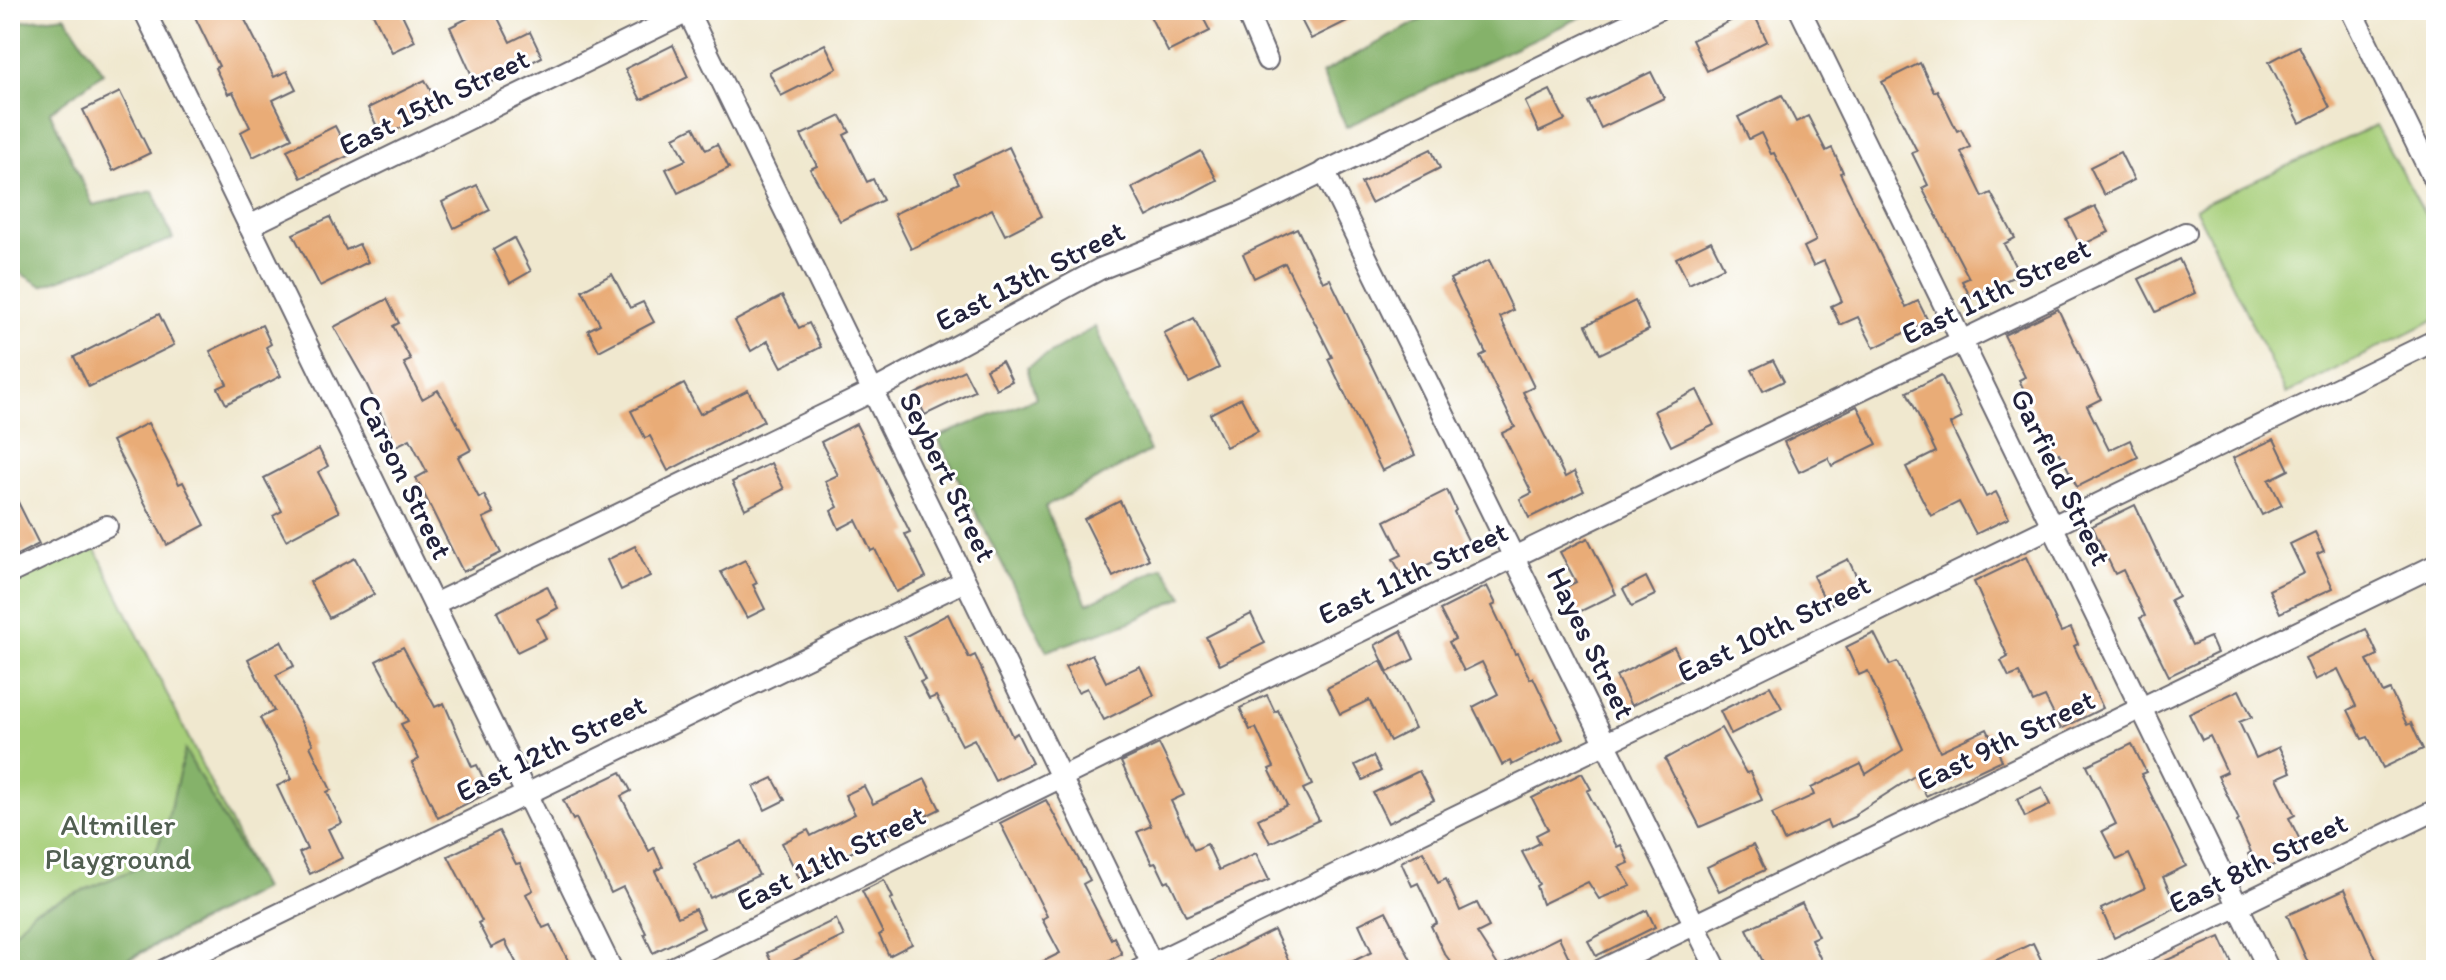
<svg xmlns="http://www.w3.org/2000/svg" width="2446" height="980" font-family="Itim,sans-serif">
  <rect width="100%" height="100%" fill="#fff"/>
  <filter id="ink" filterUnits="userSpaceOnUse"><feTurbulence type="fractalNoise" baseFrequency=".0125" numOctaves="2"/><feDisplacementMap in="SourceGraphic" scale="16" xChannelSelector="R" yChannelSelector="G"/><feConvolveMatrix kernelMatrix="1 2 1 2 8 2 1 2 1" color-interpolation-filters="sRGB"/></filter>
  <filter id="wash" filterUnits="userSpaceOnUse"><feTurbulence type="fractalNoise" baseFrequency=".006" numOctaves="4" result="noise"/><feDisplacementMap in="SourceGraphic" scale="32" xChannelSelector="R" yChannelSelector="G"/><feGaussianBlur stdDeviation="1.8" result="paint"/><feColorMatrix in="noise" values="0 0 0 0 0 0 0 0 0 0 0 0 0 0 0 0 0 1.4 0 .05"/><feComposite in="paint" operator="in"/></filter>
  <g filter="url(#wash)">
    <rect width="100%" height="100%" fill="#f0e8cf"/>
    <g fill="#a7cf7a" stroke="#64785a" stroke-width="2">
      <polygon points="2376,125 2436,234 2436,319 2286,394 2195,208"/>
      <polygon points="93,544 263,889 109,970 10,970 10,585"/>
    </g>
    <g fill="#85b26a" stroke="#546a52" stroke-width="2">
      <polygon points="1439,10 1596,10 1346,127 1322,73"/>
      <polygon points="65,16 103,73 50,112 93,205 153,191 173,239 42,286 10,267 10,23"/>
      <polygon points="1095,327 1150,451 1045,507 1087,604 1163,567 1183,597 1133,621 1047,651 937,437 1036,398 1027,367"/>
      <polygon points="185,750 263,889 106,970 10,970 10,938 33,911 152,862 168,818"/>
    </g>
    <g id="blocks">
      <g fill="#e9ac77">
        <polygon points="209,10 240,10 274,77 287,71 296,89 273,100 292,138 253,157 241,132 250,127 233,92 228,94 215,68 219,66 195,17"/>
        <polygon points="371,10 400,10 415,41 392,52"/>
        <polygon points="484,10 494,10 510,42 530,32 542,57 478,89 450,27"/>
        <polygon points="1147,10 1199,10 1210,31 1168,52"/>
        <polygon points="1296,10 1369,10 1311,39"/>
        <polygon points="1752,10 1767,41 1707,71 1692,40"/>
        <polygon points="825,44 837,68 781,96 769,72"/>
        <polygon points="673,45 688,77 641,100 625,69"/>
        <polygon points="2299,46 2330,108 2300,123 2269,62"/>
        <polygon points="1920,63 1934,92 1937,90 1957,131 1961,129 1970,147 1961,152 1983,197 1991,193 2015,238 2004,244 2019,274 1971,298 1962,281 1969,278 1922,188 1928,185 1912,153 1917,151 1882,82"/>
        <polygon points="1651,72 1664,98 1601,128 1588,102"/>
        <polygon points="425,80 440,109 382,137 368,108"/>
        <polygon points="1550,90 1565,120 1539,132 1525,102"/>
        <polygon points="120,92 150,153 113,171 83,110"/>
        <polygon points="1782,95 1796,122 1808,116 1826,151 1832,148 1843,172 1840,173 1906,307 1918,301 1928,321 1874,348 1858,317 1840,325 1831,306 1842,301 1824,261 1813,266 1804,247 1816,241 1802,209 1774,153 1771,154 1761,133 1749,139 1738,117"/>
        <polygon points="841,116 850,132 844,135 867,182 873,179 883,200 840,221 810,169 817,166 801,135"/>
        <polygon points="335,126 350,155 301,178 287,150"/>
        <polygon points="694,127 706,150 717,144 729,168 678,193 666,169 686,160 674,137"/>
        <polygon points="1009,147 1042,216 1005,235 992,209 911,249 894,214 959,183 954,174"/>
        <polygon points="1431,149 1440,168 1371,203 1361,183"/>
        <polygon points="1201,151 1217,180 1147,217 1132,188"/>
        <polygon points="2120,152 2134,180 2104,195 2090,167"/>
        <polygon points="477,185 490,210 454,228 442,202"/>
        <polygon points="2095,206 2109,232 2080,246 2067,220"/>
        <polygon points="330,217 346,250 359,244 368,262 320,286 293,234"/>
        <polygon points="1297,228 1323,282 1330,279 1415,455 1382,471 1328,359 1332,357 1285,263 1254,278 1243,254"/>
        <polygon points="514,238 531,271 510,283 493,250"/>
        <polygon points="1711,241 1724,267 1689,284 1676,258"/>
        <polygon points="2179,259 2195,293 2156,312 2139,279"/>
        <polygon points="1489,260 1513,310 1500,317 1534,387 1523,392 1565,477 1574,472 1584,491 1529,518 1520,499 1532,493 1502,433 1515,427 1480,356 1486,353 1450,279"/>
        <polygon points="612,274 630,308 643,302 654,322 599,351 588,330 600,324 582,290"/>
        <polygon points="782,296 799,328 809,323 821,347 782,367 768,341 751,351 735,321"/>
        <polygon points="387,299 399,323 393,326 411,360 404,363 422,399 438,390 455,419 471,450 458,457 479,498 484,495 494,513 483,518 501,553 463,572 416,478 427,472 410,439 396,446 366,383 334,327"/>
        <polygon points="1635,301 1649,330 1600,354 1586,325"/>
        <polygon points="2058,309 2101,399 2087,406 2109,450 2130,440 2138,457 2077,487 2060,453 2052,456 2041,435 2045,433 2019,380 2025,377 2004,335"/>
        <polygon points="159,314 174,345 89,387 74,357"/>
        <polygon points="1194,318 1219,368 1189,383 1164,333"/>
        <polygon points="262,325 271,344 266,347 281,376 226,404 218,388 227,384 210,351"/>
        <polygon points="1773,360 1784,381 1763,391 1752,370"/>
        <polygon points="1002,361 1012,381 996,389 986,369"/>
        <polygon points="964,370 975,391 925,415 915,394"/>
        <polygon points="1941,375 1962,418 1950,424 1986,497 1996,492 2009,518 1976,534 1959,502 1931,516 1906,467 1936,452 1907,392"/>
        <polygon points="684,384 700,414 748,390 764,421 668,471 650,436 645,438 631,411"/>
        <polygon points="1697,390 1714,425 1671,446 1654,411"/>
        <polygon points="1241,398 1258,431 1226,447 1210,414"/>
        <polygon points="1857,406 1877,444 1832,466 1828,458 1799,472 1784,442"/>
        <polygon points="148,423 179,484 183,482 205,525 167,545 112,441"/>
        <polygon points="856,424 910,532 905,534 926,577 896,592 875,549 871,551 856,520 839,529 831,511 838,507 825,481 838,475 821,442"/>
        <polygon points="2274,439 2289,470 2269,480 2282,505 2262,515 2233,458"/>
        <polygon points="319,449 328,466 318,472 339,512 286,540 273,516 282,511 264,478"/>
        <polygon points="771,463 784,489 745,509 732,482"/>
        <polygon points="10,486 39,544 15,556 10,545"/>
        <polygon points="1447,490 1456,510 1454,512 1470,544 1403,577 1393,559 1402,555 1385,521"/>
        <polygon points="1120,501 1149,559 1113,577 1084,519"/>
        <polygon points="2135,505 2178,596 2170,600 2192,645 2210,637 2217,653 2169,676 2140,618 2145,616 2123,570 2115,574 2092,526"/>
        <polygon points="2315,532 2324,551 2317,554 2333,588 2280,613 2269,590 2304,573 2290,544"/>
        <polygon points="1588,538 1616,594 1575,614 1562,589 1576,582 1560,552"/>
        <polygon points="635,546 650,576 621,590 607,560"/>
        <polygon points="2026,557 2061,632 2071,628 2078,644 2074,646 2103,708 2061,729 2045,697 2033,702 2019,673 2009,677 2001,661 2008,657 1974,582"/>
        <polygon points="355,558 374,594 329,618 310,582"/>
        <polygon points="1848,559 1862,588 1828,606 1813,576"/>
        <polygon points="745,560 757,583 753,585 765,609 747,618 721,572"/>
        <polygon points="1646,577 1655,595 1632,606 1623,589"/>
        <polygon points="547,586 558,608 537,619 546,638 517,652 497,612"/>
        <polygon points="1487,586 1496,604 1492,606 1515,654 1517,653 1530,679 1533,677 1563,739 1512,765 1510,761 1502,765 1473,707 1498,694 1482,662 1464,671 1449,642 1455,639 1440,610"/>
        <polygon points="948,614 969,658 975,655 1012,736 1017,733 1032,763 995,781 974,739 962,745 936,696 929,699 920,682 925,680 904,637"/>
        <polygon points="1251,614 1265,643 1220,665 1206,637"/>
        <polygon points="2366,629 2378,655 2367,660 2383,693 2390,690 2407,725 2411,723 2423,749 2383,768 2368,737 2362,739 2348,710 2356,706 2338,669 2315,680 2305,658"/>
        <polygon points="1401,631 1414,659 1388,672 1375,645"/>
        <polygon points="1874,633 1890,665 1897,662 1940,751 1987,729 2002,760 1926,796 1916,775 1855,814 1856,816 1830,828 1827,821 1784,841 1772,814 1814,795 1811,788 1861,764 1866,774 1903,750 1868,671 1859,675 1846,647"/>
        <polygon points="281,641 294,666 276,675 313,744 310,746 331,790 327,792 342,823 328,829 342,858 310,874 299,853 307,849 277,786 292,779 260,718 274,711 248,659"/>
        <polygon points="403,647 435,707 444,703 472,767 477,765 490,792 438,818 412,763 419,759 401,724 408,721 376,661"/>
        <polygon points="1674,647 1689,677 1631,706 1616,676"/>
        <polygon points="1092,654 1106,682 1140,666 1154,695 1104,720 1087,688 1078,692 1065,667"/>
        <polygon points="1381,661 1415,728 1390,741 1369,700 1340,714 1327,688"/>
        <polygon points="1770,686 1782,708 1731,734 1720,711"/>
        <polygon points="2239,690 2252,717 2239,722 2256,758 2279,747 2291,772 2277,778 2295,815 2289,818 2305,850 2257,873 2248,854 2251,852 2237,822 2239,820 2218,776 2227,772 2210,736 2202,740 2189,714"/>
        <polygon points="1267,695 1275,712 1278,710 1312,785 1303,789 1319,820 1270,843 1258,819 1287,805 1269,769 1274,767 1256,728 1250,730 1240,708"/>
        <polygon points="1721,728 1746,773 1750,772 1762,800 1700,827 1665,759"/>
        <polygon points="1159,744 1184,795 1171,801 1194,850 1207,844 1219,870 1256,853 1269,880 1186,916 1169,880 1165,882 1156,863 1152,864 1137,832 1151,826 1121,762"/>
        <polygon points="2132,744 2146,772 2141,774 2186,866 2163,877 2177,907 2114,938 2101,909 2145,888 2129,854 2117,860 2102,831 2116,824 2087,765"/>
        <polygon points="1373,756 1381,771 1363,780 1355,765"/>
        <polygon points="1419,771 1434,800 1388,823 1373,793"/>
        <polygon points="621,772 631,791 621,796 649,851 654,848 663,867 655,871 678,917 695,909 704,928 653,953 644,934 646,933 623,887 611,893 576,818 573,820 563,800"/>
        <polygon points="1582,773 1591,789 1587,791 1617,847 1621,845 1629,863 1619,867 1631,886 1599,899 1588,882 1542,904 1536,886 1539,884 1522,852 1540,843 1536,835 1548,829 1532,798"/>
        <polygon points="773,778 785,800 765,810 754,787"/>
        <polygon points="925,779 940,809 799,878 782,843 808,830 811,836 855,814 845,795 864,786 873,804"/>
        <polygon points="2042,787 2050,805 2025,817 2017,799"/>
        <polygon points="1046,800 1090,880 1083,884 1111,939 1114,937 1122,954 1090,970 1026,970 1060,953 1042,919 1047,916 1000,823"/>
        <polygon points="499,831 516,864 520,863 533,890 526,894 543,928 550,925 573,970 520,970 505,941 491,948 478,923 482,921 448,856"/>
        <polygon points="742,841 759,875 710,898 694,864"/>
        <polygon points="1753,845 1765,870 1719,891 1707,867"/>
        <polygon points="1423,851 1438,883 1446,879 1460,911 1477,903 1489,927 1477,933 1499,967 1559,937 1572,964 1559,970 1457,970 1444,953 1431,926 1437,923 1418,883 1412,886 1401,862"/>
        <polygon points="884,880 893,898 890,899 912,944 889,956 879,935 883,933 862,891"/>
        <polygon points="2345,889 2367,939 2381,970 2311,970 2298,940 2287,915"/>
        <polygon points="1802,903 1818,936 1811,939 1826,970 1767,970 1747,929"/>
        <polygon points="1647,910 1655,927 1596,956 1588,941"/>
        <polygon points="1386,911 1416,970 1335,970 1372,952 1359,924"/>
        <polygon points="836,919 844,936 775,970 767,953"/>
        <polygon points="1274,930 1293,970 1194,970"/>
        <polygon points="2220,937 2235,970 2144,970"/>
        <polygon points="2033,943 2046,970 1975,970"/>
      </g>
    </g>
  </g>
  <g filter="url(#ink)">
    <use href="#blocks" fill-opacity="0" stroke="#6a676f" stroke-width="2"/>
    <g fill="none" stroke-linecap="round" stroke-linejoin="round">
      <g stroke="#6a676f" stroke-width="24">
        <g id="street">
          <polyline points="144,10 612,970"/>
          <polyline points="687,10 1155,970"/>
          <polyline points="1246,10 1267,60"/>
          <polyline points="1800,10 2269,970"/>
          <polyline points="2351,10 2436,184"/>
          <polyline points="1324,171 1717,970"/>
          <polyline points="249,226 688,12"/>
          <polyline points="10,573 107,526"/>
          <polyline points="434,604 873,391 1100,269 1242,212 1657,10"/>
          <polyline points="164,970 965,581"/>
          <polyline points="668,970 1284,668 2185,233"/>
          <polyline points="1139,970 2436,340"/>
          <polyline points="1601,970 2436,565"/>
          <polyline points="2106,970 2436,810"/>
        </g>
      </g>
      <use href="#street" stroke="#fff" stroke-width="20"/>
    </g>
  </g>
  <g text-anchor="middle" stroke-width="6" stroke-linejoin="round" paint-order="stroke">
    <g font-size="30" fill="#22223b" stroke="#fff">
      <text transform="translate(434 102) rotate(-26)" y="10">East 15th Street</text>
      <text transform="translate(1030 276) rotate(-27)" y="10">East 13th Street</text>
      <text transform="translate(1996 291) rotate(-26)" y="10">East 11th Street</text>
      <text transform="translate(405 477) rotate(64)" y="10">Carson Street</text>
      <text transform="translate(948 477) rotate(64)" y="10">Seybert Street</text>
      <text transform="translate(2061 477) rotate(64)" y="10">Garfield Street</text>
      <text transform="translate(1413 573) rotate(-25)" y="10">East 11th Street</text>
      <text transform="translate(1774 628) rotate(-26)" y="10">East 10th Street</text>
      <text transform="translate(1591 643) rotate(64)" y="10">Hayes Street</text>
      <text transform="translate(2006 740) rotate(-26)" y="10">East 9th Street</text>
      <text transform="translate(551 748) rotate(-26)" y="10">East 12th Street</text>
      <text transform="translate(831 858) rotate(-26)" y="10">East 11th Street</text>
      <text transform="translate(2258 863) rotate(-26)" y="10">East 8th Street</text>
    </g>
    <g font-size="30" fill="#515f51" stroke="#fff">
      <text x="118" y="835">Altmiller<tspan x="118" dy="34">Playground</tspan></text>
    </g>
  </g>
  <rect width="2446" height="980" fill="none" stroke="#fff" stroke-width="40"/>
</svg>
